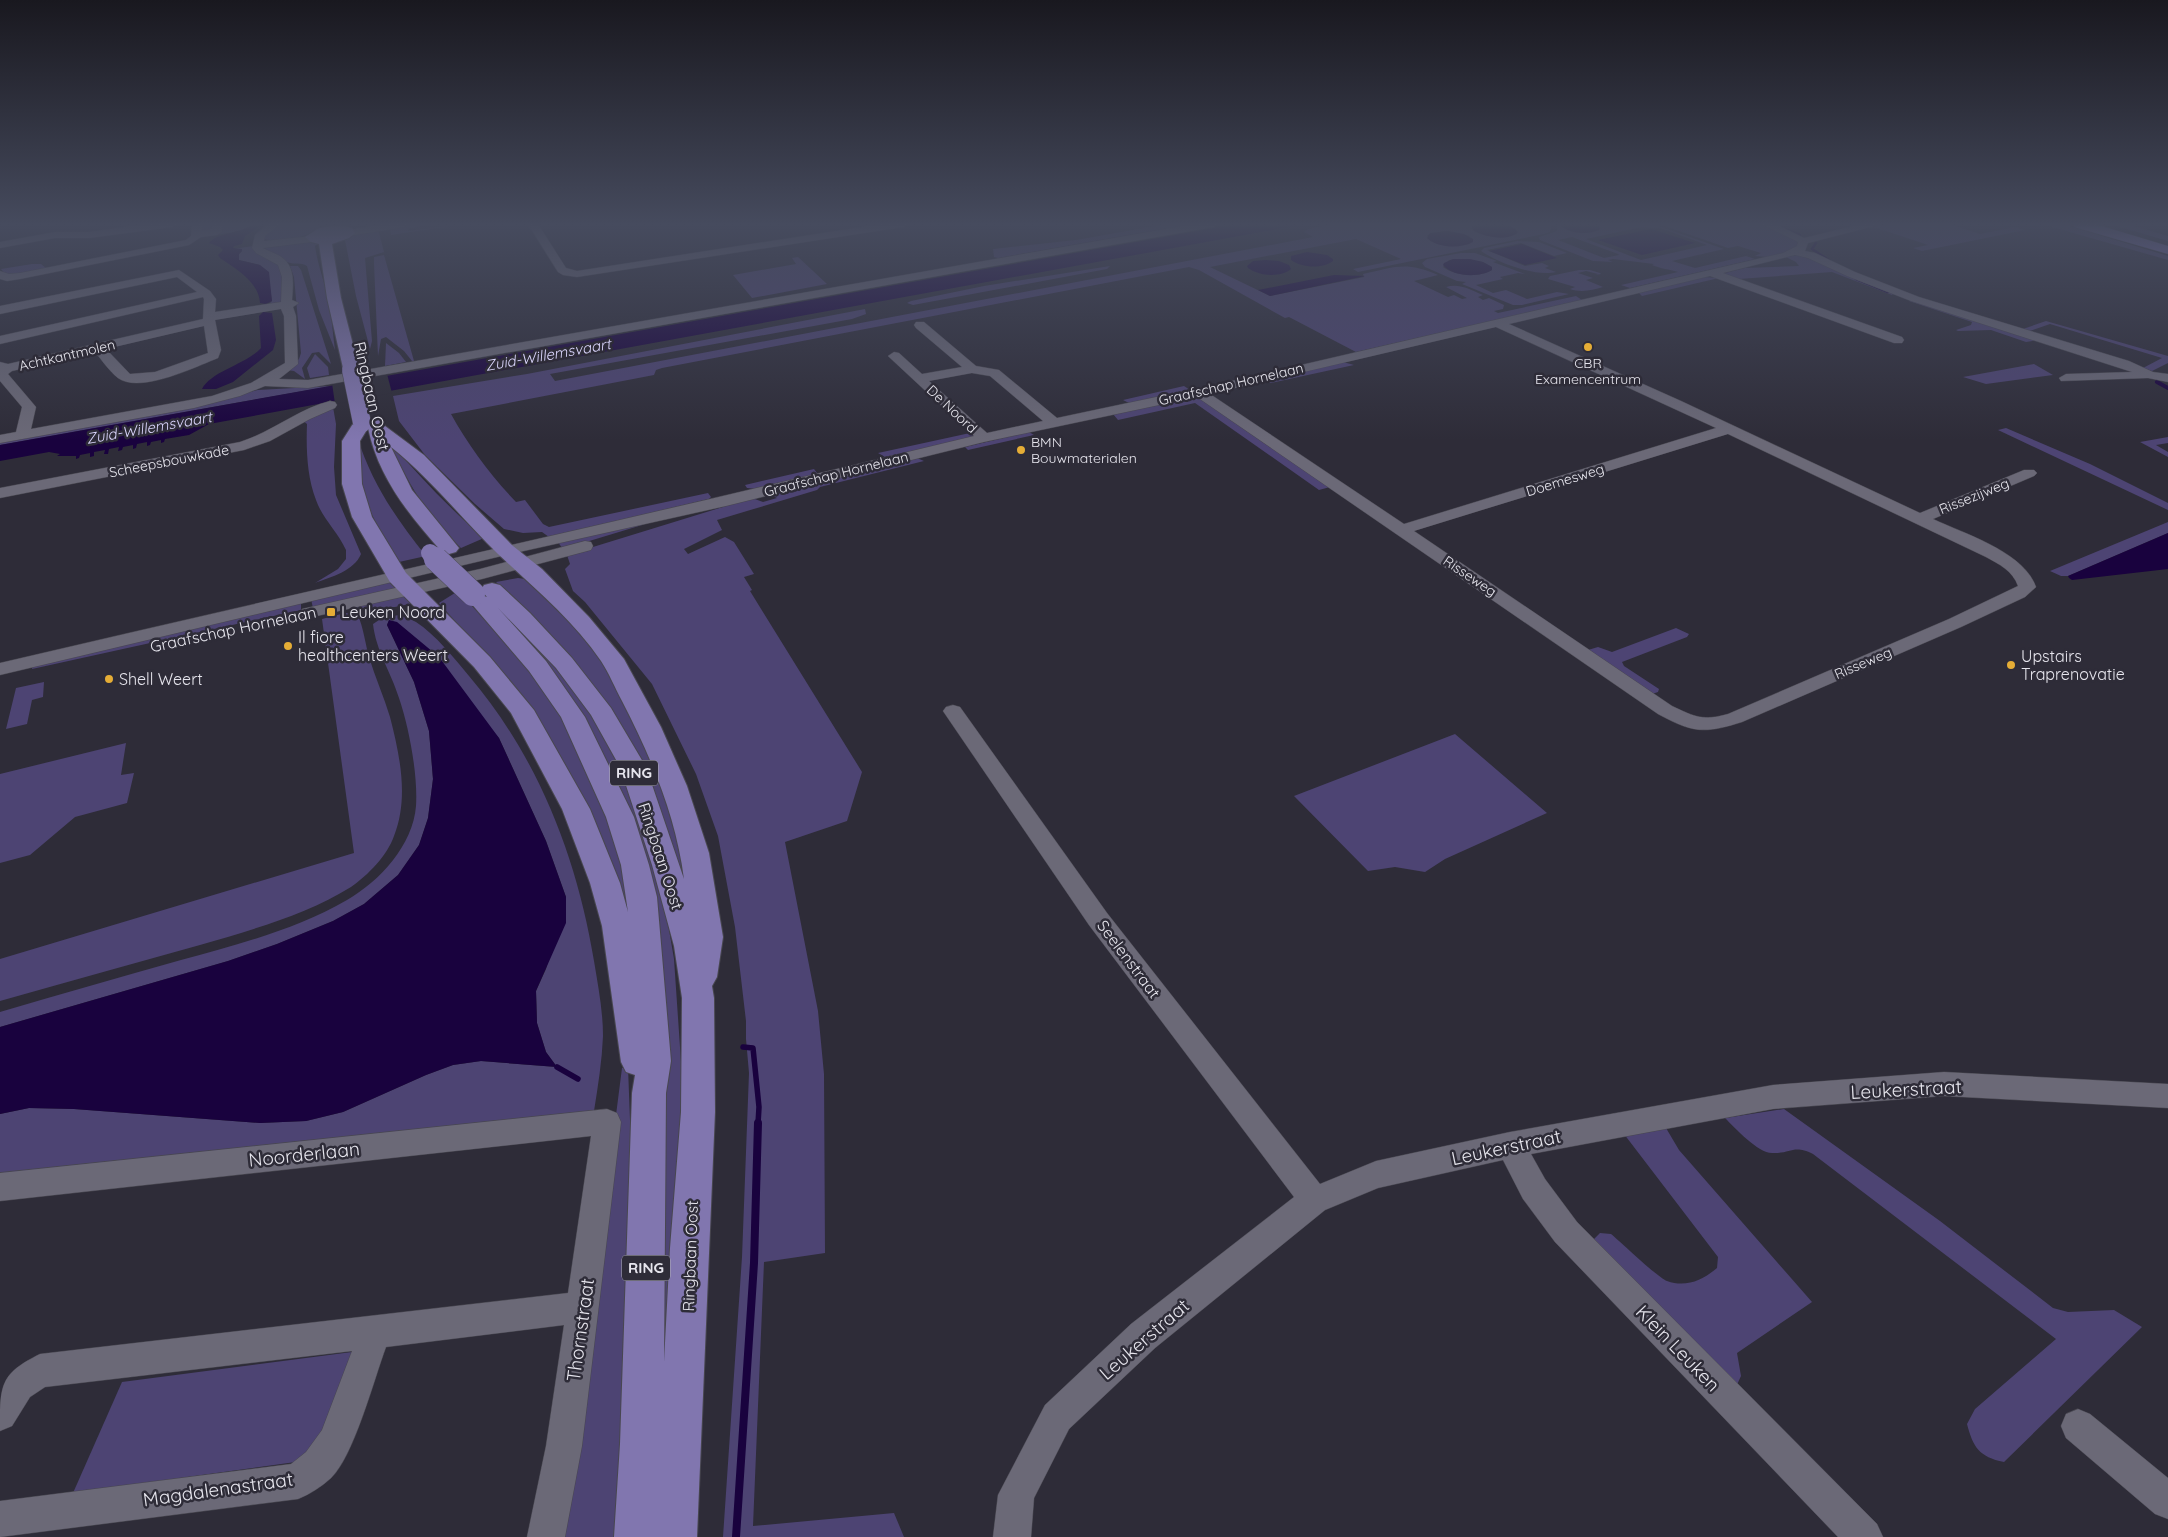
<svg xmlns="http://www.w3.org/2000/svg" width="2168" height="1537" font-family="Quicksand,sans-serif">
  <rect width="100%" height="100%" fill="#2e2c38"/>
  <g fill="#4d4473" fill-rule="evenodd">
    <polygon points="200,224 254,224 240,231 198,238"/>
    <path d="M276 224H318L320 227C309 238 278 243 263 239V236Z"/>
    <polygon points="415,224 434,224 409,228 408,231 464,224 391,235 390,228"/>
    <polygon points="1166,224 1191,224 998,258 994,257 993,249 1076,240"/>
    <path d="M1332 224H1476L1471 228 1475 232 1500 237 1517 234 1516 229 1505 224H1552L1550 232 1544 234 1358 272 1353 269 1401 259 1356 239 1210 267 1270 296 1364 277 1363 274C1395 267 1406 261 1438 275L1414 281 1448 297 1454 295 1462 299 1467 298 1446 287C1460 283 1470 290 1483 295L1478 297 1483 300 1489 298 1504 305 1503 309 1494 311 1498 313 1576 296 1582 300 1356 352 1289 317 1285 318 1199 270 1189 267 662 368 656 370 654 375 451 414C468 445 491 476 516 502L525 500 543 524 549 527 708 493 711 497 709 499 549 537 542 532 523 533 504 529 475 504 425 455 399 421 393 396 527 374 865 309 866 314 852 319 550 374 555 381 1313 237 1304 232 1308 229ZM1444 231 1470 236 1455 246 1430 241 1427 235Z"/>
    <path d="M1557 224 1577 232 1599 230 1598 226 1596 224H1653L1724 249 1672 261 1695 268 1746 256 1755 259 1630 288 1621 285 1678 272C1669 269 1661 269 1652 265L1654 264 1613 259 1608 260 1613 262 1593 261 1540 240 1539 237 1557 231ZM1642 227 1660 228 1707 245 1641 260 1586 239ZM1572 237 1618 254 1619 255 1604 258 1558 240Z"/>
    <polygon points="1659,224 1762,224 1800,243 1794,251 1767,257 1755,256 1761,253 1738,246 1728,248"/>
    <polygon points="1886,224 1949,224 1980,234 2015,227 2025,230 1922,251 1913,248 1928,245 1874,227"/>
    <polygon points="2042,224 2063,224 2168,256 2168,260"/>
    <polygon points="2110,224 2127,224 2168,236 2168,241"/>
    <polygon points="378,229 384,252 365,258 372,341 370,349 356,296 345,240 352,235"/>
    <path d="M298 240 320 242 315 246C318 267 326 286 330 307 332 321 333 336 335 350L319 310 307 266C301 262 293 265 287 262 282 259 267 251 264 247Z"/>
    <path d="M1517 241 1539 242 1567 253 1554 256 1521 243 1487 250 1525 266 1542 263 1549 266 1545 268 1556 272C1536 277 1498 263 1481 251L1484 248Z"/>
    <polygon points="253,246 276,261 283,271 281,303 270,305 269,304 272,301 270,289 260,265 239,260 239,254 242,251 233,249"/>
    <path d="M1461 253H1475L1497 261 1493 262 1525 274 1518 273 1500 277 1503 279 1476 285 1493 293 1506 290 1527 299 1557 292 1569 294 1522 305H1513L1462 284 1466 282 1457 281 1425 267 1422 263 1427 259ZM1463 259 1483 262 1492 267V270C1479 278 1455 276 1443 267L1449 260Z"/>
    <polygon points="384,255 414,361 412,361 404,351 386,337 381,339 378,356 374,264 374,257"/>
    <polygon points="1798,255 1803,255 1894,292 1892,295 1832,272 1739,279 1721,274 1745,268 1799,266 1796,262 1786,257"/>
    <polygon points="798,257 827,284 752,298 733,275 796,264 792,258"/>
    <polygon points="32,264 41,264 47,269 18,275 5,274 1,269"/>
    <polygon points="290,266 298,266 301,270 331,364 319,352 312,353 302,368 305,379 294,371 287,370 299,359 301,353 294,277"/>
    <polygon points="1110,266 1107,269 913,305 907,303 911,301 984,286"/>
    <path d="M1579 270H1590L1600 273 1601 274 1595 275 1598 274 1586 271 1578 273 1593 278 1586 280 1603 287C1592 290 1582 293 1570 289L1575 287 1548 279 1550 276Z"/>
    <polygon points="1704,277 1719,278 1642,296 1639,293"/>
    <polygon points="1913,300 2040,340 2026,342 1991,330 1958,331 1956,330 1971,325 1972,322 1909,301"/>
    <polygon points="2046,321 2168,356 2168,363 2152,371 2143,368 2162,358 2050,324 2027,332 2020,330"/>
    <polygon points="386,343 399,353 406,362 385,366"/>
    <polygon points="315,354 328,367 329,375 310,378 307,368"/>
    <polygon points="1343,362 1354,365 1271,383 1265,380"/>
    <polygon points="2034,364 2053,375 1986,384 1963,377"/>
    <polygon points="331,386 0,445 0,441 258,390"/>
    <polygon points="1184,386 1190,390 1129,403 1123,400"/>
    <polygon points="1200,396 1330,487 1319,490 1195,403 1118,420 1113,414 1159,403 1166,404 1178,401 1177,399"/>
    <path d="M333 407 336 424 334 467 336 495 361 554C354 571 331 577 315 583L338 569 346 559V550C338 532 322 518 316 500 307 477 306 449 307 424L300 418Z"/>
    <polygon points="2006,428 2090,464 2168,503 2168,510 1998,430"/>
    <polygon points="1029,432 1034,435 968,450 965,447"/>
    <polygon points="970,433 974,437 885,457 878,453"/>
    <path d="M357 437C373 485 395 517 426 556L399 562C383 535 364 507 359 476 356 464 357 450 357 437Z"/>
    <polygon points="2168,437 2168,443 2156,445 2168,452 2168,457 2140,442"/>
    <path d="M388 440C418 475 449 508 484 538L461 548C428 518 406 480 388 440Z"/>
    <polygon points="917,458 924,461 820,487 817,490 717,520 722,530 684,549 688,554 725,537 734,542 754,574 744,577 752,590 750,591 862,772 847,821 785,842 818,1011 824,1074 825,1253 764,1262 753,1526 894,1513 904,1537 723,1537 742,1257 749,1073 746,1039 746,1021 735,927 718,836 696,774 652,684 585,602 573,591 565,569 570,564 567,555 752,498 763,502 777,498 771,495"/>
    <polygon points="814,469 817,473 814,475 756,489 747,488 745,485"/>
    <polygon points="698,508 563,549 557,541"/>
    <polygon points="2168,522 2168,533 2068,576 2061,576 2050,571"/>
    <polygon points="518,578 533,580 609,667 663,770 699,943 654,807 516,603 496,582"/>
    <polygon points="395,579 404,588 313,608 311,599"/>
    <polygon points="458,591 527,665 570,724 614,819 643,959 575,782 547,732 516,690 439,603"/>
    <polygon points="488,596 557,666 593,716 619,766 643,825 662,888 674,959 683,1091 668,1376 647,1537 663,993 663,960 650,881 630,815 485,597"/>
    <polygon points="401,597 409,597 419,602 395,607 352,609 357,605"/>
    <polygon points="301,601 301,610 32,669 33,664"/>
    <path d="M345 613 357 614C362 621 366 646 369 657 375 677 384 697 390 717 400 756 409 798 394 836 387 856 368 875 351 887 306 915 251 930 200 945 133 964 66 982 0 1001V959L354 853 322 619Z"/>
    <path d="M399 615C404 617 411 619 416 622 436 635 454 658 469 676 538 757 577 857 594 961 598 985 603 1011 603 1036 602 1061 598 1086 594 1111L0 1179V1114L29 1108 74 1109 260 1123 306 1121 343 1112 426 1075 453 1065 481 1061 557 1067 546 1052 537 1023 536 991 546 969 566 897 546 841 499 738 389 620 387 625 414 682 429 731 433 779 428 818 419 845 398 875 364 904 333 921 277 944 228 961 0 1027V1012C60 994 121 977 181 960 237 945 297 929 347 900 380 881 413 845 416 806 418 775 409 727 399 698 391 672 376 651 373 624L382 618Z"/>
    <polygon points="1676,628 1689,634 1687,637 1622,662 1624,666 1659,689 1658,692 1652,694 1588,650 1598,647 1612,652"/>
    <polygon points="44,682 43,697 32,700 27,724 6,729 16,688"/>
    <polygon points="1455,734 1547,813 1445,859 1425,872 1395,867 1368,871 1294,796"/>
    <polygon points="126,743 121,775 134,773 127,803 75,817 30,855 0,863 0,774"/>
    <polygon points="628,1067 632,1173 629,1537 554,1537 585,1358 622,1068"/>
    <path d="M1784 1109 1940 1221 2053 1308 2068 1312 2114 1310 2142 1327 2004 1462C1979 1457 1973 1447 1967 1424L1975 1409 2056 1339 1813 1154C1793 1144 1791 1154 1772 1153 1758 1153 1735 1128 1725 1118Z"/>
    <path d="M1666 1128 1679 1150 1812 1302 1737 1353 1741 1376 1735 1389 1593 1240 1600 1233 1611 1234C1622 1243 1657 1277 1667 1281 1686 1288 1703 1280 1717 1268L1718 1257 1624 1134Z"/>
    <polygon points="352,1352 317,1459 73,1493 122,1382"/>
  </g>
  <g fill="#19023e">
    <path d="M254 224H263L245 236 242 244 234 246 233 248 242 249V251L239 254V260L260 265 269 272 272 301 266 304 260 303C259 282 236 269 220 258L218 255 223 250 220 247 209 243C216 233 242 233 254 224Z"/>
    <polygon points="1237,224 1305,224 209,424 189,435 165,439 164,442 161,443 161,440 151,442 150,445 147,446 147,442 137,444 136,448 133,449 133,445 123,447 122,450 118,451 119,447 109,449 108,454 104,454 105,450 94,452 94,456 90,457 90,453 80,455 79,458 76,459 76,456 57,456 60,454 49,452 0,461 0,445"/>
    <path d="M1476 224C1489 224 1509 221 1518 232 1509 242 1483 237 1473 230L1472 227Z"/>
    <path d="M1596 224 1600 228 1599 230C1588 235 1569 234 1560 225Z"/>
    <polygon points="1651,229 1695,243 1642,255 1598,240"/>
    <path d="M1448 231 1464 234 1473 239V242C1461 249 1437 248 1427 238L1430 233Z"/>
    <polygon points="1522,244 1557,258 1525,265 1489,251"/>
    <path d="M1307 252 1327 255 1333 259V261C1322 269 1302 268 1291 260V256Z"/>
    <path d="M1470 259 1483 262 1492 267V270C1479 278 1453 277 1443 265L1444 263 1453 259Z"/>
    <path d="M1266 260 1279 261 1289 265 1291 269C1280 278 1259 276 1248 268L1247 266 1253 261Z"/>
    <polygon points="1334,275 1365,276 1270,296 1258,290"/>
    <path d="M263 312 272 313 276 340 273 350 233 382 216 389H202C211 371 247 364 261 348L259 316Z"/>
    <polygon points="2168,533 2168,569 2072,580 2069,578 2068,576"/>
    <polygon points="389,620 397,622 439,657 499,738 546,841 566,897 566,923 536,991 537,1023 546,1052 557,1067 481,1061 453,1065 426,1075 343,1112 306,1121 260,1123 74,1109 29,1108 0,1114 0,1027 228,961 277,944 333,921 364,904 398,875 419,845 428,818 433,779 429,731 414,682 387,625"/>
  </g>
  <polygon fill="#2e2c38" points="387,374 392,393 335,404 332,383"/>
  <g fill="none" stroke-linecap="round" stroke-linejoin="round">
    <g stroke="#19023e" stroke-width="2.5">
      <polyline points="1778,226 1800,235"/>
      <polyline points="1816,243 1812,249 1830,261"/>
      <polyline points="1856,279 1888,292"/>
    </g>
    <polyline stroke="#19023e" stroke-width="4" points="2157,382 2168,388"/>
    <g stroke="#19023e" stroke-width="5.5">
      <polyline points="743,1047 753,1048 759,1107 758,1124"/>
      <polyline points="557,1067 578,1079"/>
    </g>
    <polyline stroke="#19023e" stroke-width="8" points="736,1537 754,1263 758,1123"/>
    <g stroke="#484750" stroke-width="1">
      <g id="minor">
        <polygon points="146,224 177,224 172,227 89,238 55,238 0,248 0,242 55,232 89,232"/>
        <polygon points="192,224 202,224 202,230 212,229 212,224 222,224 222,232 217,235 201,237 189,245 20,279 7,281 0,279 0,271 9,274 20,273 186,240 191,236"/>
        <path d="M268 224H280L265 236 264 241 312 236 317 239 312 242 263 248C268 251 275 253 280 256 296 266 293 284 292 300L299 303 293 307 296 316 298 364 279 379 308 380 1194 224H1218L1213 227 308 388 265 386 240 396 194 408 0 443V435L16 432 22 407 0 381V362L8 364 203 319 204 299 203 297 0 344V336L197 292 177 277 0 314V306L179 270 210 291 216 299 215 312 281 302 282 277 278 265 256 253 252 248 255 235ZM281 309 284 316 285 363 251 383 212 396 31 429 36 407 8 374 12 371 95 352C102 360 109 371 118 378 140 394 195 367 218 358L221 350 215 320ZM204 326 208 353 155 372 130 374 106 349Z"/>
        <polygon points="383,224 409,224 404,227 349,236 344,233 349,230"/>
        <polygon points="528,224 538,224 566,268 577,271 881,224 908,224 903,227 577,277 563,275 558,272"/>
        <path d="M1761 224H1775L1804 238 1862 224H1882L1808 243 1805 251 1815 253 1855 272 1919 297 2129 361 2153 372 2168 374V382L2148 378 2061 381 2059 378 2066 374 2132 372 1911 301 1847 276 1808 258 1795 255 1723 273 1902 337 1904 340 1902 343H1894L1710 276 1509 324 1681 401 1920 513 2024 470H2034L2037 473 2034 476 1933 519C1965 534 2024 552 2036 587L2025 597 1961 627 1742 722C1704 734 1693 733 1658 714L1197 397 984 442 726 506 506 555 0 675V663C324 587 650 515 974 436L888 356 894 352 899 353 922 374 962 367 916 328 914 325 916 322H924L976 366 999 370 1057 418 1241 379 1783 253 1797 246 1798 242ZM1496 327 1716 428 1404 524 1210 394ZM972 373 990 376 1043 421 987 433 929 381ZM1728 434 1986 557C1999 564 2013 571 2018 586L1949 619 1728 714C1703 721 1695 717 1672 706L1414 531Z"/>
        <path d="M330 401 335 402 337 405 335 408 310 419 270 441 244 450 0 498V488L240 442C272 432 298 409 330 401Z"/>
        <polygon points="585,541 591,542 593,546 591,550 482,579 308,618 302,617 299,613 302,609 480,569"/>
        <polygon points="953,705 960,707 1107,913 1320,1184 1376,1161 1510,1132 1773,1085 1944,1072 2168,1084 2168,1108 1944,1096 1773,1109 1531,1154 1545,1179 1577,1222 1877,1524 1883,1537 1838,1537 1555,1242 1523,1199 1503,1160 1378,1188 1325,1210 1155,1348 1069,1429 1034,1498 1031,1537 993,1537 998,1495 1045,1405 1131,1324 1294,1197 1089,925 943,711 946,707"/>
        <path d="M607 1109 617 1113 621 1122 582 1446 565 1537H527L546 1446 564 1325 386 1347C374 1379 354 1456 331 1478 321 1487 310 1494 298 1499L0 1537V1501L291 1464 306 1452 322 1430 352 1351 45 1387 30 1397 12 1426 0 1431C0 1384 0 1374 40 1354L568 1293 591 1136 0 1201V1173Z"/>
        <polygon points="2078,1409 2090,1414 2168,1478 2168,1519 2155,1514 2066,1438 2061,1426 2066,1414"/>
      </g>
    </g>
    <g stroke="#484750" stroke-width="2">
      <g id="major">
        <polygon points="341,225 352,228 355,233 349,238 332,244 341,298 359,368 357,371 345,371 343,368 327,298 319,244 311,242 305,237 319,228"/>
        <path d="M362 418 369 421 376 419 382 420 385 426 424 455 513 546 542 569 589 617 624 659 661 727 687 786 709 853 723 937 717 977 712 986 714 998 715 1112 697 1537H614L620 1444 632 1093 635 1075 626 1072 621 1062 602 926 590 883 562 809 511 713 474 667 390 582 352 517 342 484V441L356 419ZM368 428C378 477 409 515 442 552L449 554 456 552 459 548 412 490 391 447C431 479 462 519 498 554 534 588 573 620 601 661 609 673 615 688 622 701 651 757 676 816 684 879L646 767 611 708 572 658 530 613 500 585 492 583 484 585 481 590 487 597 481 595 473 597 470 602 529 671 561 717 606 817 621 865 628 912 620 883 590 809 534 710 490 657 406 573 372 517 362 484 360 441ZM498 608 556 668 591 715 620 767 652 865 674 946 682 998 681 1112 670 1248 664 1362 666 1093 671 1061 657 897 649 865 634 817 585 717 546 661Z"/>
      </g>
    </g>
    <g stroke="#484750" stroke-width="1">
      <polygon id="highway" points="2073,224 2095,224 2168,246 2168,254 2074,227"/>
    </g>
    <use href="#minor" fill="#6b6977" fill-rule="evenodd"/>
    <use href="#major" fill="#8176af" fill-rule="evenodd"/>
    <use href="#highway" fill="#907fd4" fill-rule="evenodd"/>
    <g stroke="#484750" stroke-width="15" stroke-linecap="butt">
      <polyline id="major-bridge-far2" points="351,368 352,371"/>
    </g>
    <g stroke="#484750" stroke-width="19" stroke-linecap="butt">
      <g id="major-bridge-far1">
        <polyline points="351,370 362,423"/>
        <polyline points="430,553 437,560"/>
      </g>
    </g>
    <g stroke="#484750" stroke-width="25" stroke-linecap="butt">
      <polyline id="major-bridge" points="436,559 473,594"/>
    </g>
    <use href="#major-bridge-far2" stroke="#8176af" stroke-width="14"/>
    <use href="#major-bridge-far1" stroke="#8176af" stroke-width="18"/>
    <use href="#major-bridge" stroke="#8176af" stroke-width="24"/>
  </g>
  <linearGradient id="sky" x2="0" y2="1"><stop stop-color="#19181f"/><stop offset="0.51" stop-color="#464b5e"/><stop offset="1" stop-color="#464b5e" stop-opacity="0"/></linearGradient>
  <rect width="2168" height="440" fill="url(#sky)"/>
  <g fill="#e5ad36" stroke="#2e2c38" stroke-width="2">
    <circle cx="1588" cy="347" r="5"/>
    <circle cx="1021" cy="450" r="5"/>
    <rect x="326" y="607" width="10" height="10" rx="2.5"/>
    <circle cx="288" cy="646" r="5"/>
    <circle cx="2011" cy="665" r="5"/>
    <circle cx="109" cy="679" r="5"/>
  </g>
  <g text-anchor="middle" stroke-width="5" stroke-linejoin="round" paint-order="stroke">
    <g font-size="14" fill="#e6e5ed" stroke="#2e2c38">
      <text transform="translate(67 355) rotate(-13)" y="5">Achtkantmolen</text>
      <text transform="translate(1231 384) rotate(-13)" y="5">Graafschap Hornelaan</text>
      <text transform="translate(952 409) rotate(43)" y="5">De Noord</text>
      <text transform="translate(169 461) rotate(-11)" y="5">Scheepsbouwkade</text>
      <text transform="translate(836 474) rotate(-14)" y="5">Graafschap Hornelaan</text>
      <text transform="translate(1565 480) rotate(-17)" y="5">Doemesweg</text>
      <text transform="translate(1974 496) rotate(-22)" y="5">Rissezijweg</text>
      <text transform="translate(1470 576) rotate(34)" y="5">Risseweg</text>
      <text transform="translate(1863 663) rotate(-23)" y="5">Risseweg</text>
    </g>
    <g font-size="14" fill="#e6e5ed" stroke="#2e2c38">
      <text x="1588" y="368">CBR<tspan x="1588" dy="16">Examencentrum</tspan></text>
      <text x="1031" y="447" text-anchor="start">BMN<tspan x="1031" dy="16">Bouwmaterialen</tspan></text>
    </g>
    <g font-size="15" font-style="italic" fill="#dbd6fd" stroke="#2e2c38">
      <text transform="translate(548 355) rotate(-10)" y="5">Zuid-Willemsvaart</text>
      <text transform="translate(149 428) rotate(-10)" y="5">Zuid-Willemsvaart</text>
    </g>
    <g fill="#2e2c38" stroke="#afaeb7" stroke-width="1">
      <rect x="610" y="760.5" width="48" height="25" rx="4"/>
      <rect x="622" y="1255.5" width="48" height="25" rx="4"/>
    </g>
    <g font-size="15" font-weight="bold" fill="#e6e5ed">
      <text x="634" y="778">RING</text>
      <text x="646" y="1273">RING</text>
    </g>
    <g font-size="16" fill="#e6e5ed" stroke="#2e2c38">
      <text transform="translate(372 396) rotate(77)" y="6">Ringbaan Oost</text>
      <text transform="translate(233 629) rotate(-12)" y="6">Graafschap Hornelaan</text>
      <text transform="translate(661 856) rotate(72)" y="6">Ringbaan Oost</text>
      <text transform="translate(1129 959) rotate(53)" y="6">Seelenstraat</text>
      <text transform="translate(690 1256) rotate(-88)" y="6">Ringbaan Oost</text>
    </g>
    <g font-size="16" fill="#e6e5ed" stroke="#2e2c38" text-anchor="start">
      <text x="341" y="618">Leuken Noord</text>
      <text x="298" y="643">Il fiore<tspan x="298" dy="18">healthcenters Weert</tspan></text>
      <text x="2021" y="662">Upstairs<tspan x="2021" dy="18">Traprenovatie</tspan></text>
      <text x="119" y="685">Shell Weert</text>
    </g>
    <g font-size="19" fill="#e6e5ed" stroke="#2e2c38">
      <text transform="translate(1906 1089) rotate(-3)" y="7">Leukerstraat</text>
      <text transform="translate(1506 1147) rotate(-12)" y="7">Leukerstraat</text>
      <text transform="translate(304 1154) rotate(-6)" y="7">Noorderlaan</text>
      <text transform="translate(580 1330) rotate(-82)" y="7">Thornstraat</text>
      <text transform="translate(1144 1339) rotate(-41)" y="7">Leukerstraat</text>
      <text transform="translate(1678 1348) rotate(46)" y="7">Klein Leuken</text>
      <text transform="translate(218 1489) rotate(-8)" y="7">Magdalenastraat</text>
    </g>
  </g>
</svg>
